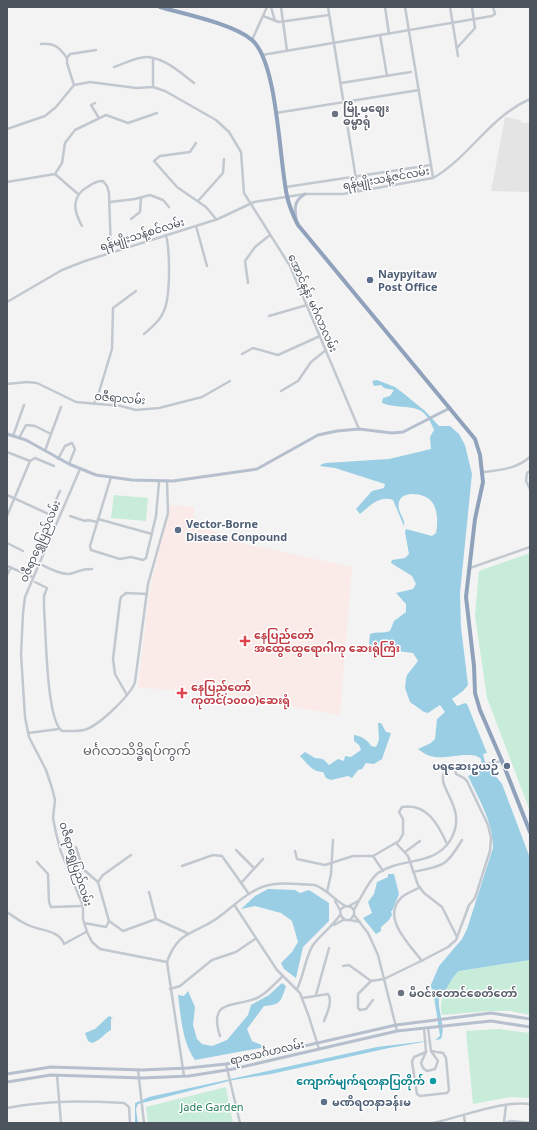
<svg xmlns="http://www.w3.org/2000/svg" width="537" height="1130" font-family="'Noto Sans','Noto Sans Myanmar',sans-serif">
  <rect width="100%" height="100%" fill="#f4f3f3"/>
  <polygon fill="#e5e4e4" points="505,117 520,120 522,123 530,122 530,192 491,191"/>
  <polygon fill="#faebe8" points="170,505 194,507 194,526 235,537 246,544 352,567 340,715 204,691 138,688 149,594"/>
  <g fill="#c7ecd9">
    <polygon points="114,495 148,498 146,521 111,518"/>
    <polygon points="530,553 530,811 487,698 475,616 479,571"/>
    <path d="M530 960V1015L510 1011H489L442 1015C437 1001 449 980 459 971Z"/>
    <polygon points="499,1029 530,1033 530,1098 510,1097 473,1104 466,1031"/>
    <polygon points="226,1087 233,1123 148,1123 146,1107"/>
  </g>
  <g fill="#99cee4">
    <path d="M377 380 395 387 403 393 425 411 439 426H450L459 434 465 445 472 474 460 593 461 627 468 685 463 691 452 699 457 706 465 703 467 704 487 753 483 754C487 772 492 770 502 784L530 858V960L459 971C452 977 450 983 445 991H441C434 1007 447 1024 441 1039L389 1048 271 1074 233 1080 138 1104 136 1109 138 1123H135V1103L149 1097 377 1047 435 1040 440 1036 433 990 430 987 439 966 462 939 467 929 493 848C493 822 479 799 468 776L482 769 481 759C474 750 446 759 435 757 428 756 423 753 418 749L431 743 435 739 437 719 445 712 440 705 428 713 424 712 410 702 405 688 406 679 407 675 418 661 413 653 389 650 377 652 369 645 370 634C377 631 383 634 390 631L394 621 406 612V604L396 593 413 589 416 584 412 576 391 563 392 560 405 558 409 554 405 532 406 529 432 536 436 533C438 523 438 510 432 502 426 493 402 490 399 502 396 511 406 519 404 526L393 500C379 495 370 506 360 514L356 509 372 491 384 488 385 484 335 468 320 466 322 464 326 463 389 459 431 449 430 437 434 430C422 398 407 412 382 403L383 398 390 396 394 390 384 388 381 385 374 386 372 381Z"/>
    <path d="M378 723H381L386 732 391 733 382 759 374 764 366 763 362 769 358 770 352 778 348 776 331 780 326 778 323 772C312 772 307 763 300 756L305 752 315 758 323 759 329 765 338 759 344 761 345 756 351 757 361 750 359 745 354 741V735C361 736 368 740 371 746L376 747 379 740Z"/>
    <polygon points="388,874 394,874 399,894 392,911 391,911 392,915 389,920 381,927 381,931 376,934 363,918 372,913 368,902 374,894 377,882 388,877"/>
    <polygon points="268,889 295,890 300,893 309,890 329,903 329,921 303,947 296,978 284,969 281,963 292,952 298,942 292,921 281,913 255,906 241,909 255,896"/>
    <path d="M282 983 286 986C281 1001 281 1005 264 1006L247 1029 252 1041 266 1047 195 1060C182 1042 181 1017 178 995L184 996 188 991 195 1007 193 1025 197 1039 202 1044 212 1046 227 1040 248 1015 251 1005 269 995Z"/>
    <path d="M109 1016 113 1018 111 1019V1030C103 1034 103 1039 92 1043L88 1041 85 1033 95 1029Z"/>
  </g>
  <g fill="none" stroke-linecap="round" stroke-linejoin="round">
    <g stroke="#c2c8cf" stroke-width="2.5">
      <polyline points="271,7 275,21"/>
      <polyline points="281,7 287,51"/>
      <polyline points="328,7 358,191"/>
      <polyline points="385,7 389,34"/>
      <polyline points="405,7 431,165"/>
      <polyline points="450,7 458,56"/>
      <polyline points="263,16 279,22 329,15"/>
      <polyline points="380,35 387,76"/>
      <polyline points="252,40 267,7"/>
      <path d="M41 44C54 42 60 48 67 58V63L74 85"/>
      <polyline points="457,48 475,28 472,7"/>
      <polyline points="262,55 492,16 495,14 493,7"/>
      <polyline points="67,58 70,54 96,50"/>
      <polyline points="153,59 153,87"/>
      <path d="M114 67C124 64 137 56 148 57 166 59 181 73 194 83"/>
      <polyline points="341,83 411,72"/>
      <polyline points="95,103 91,105 99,118"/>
      <polyline points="276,113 419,90"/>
      <polyline points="7,129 45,116 56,107 74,85 90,82 136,88 153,87 165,91 216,120 229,132 241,152 244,193 290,266 359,429"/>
      <polyline points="196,143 190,152 160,156 154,161 177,187 206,207 216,219"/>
      <polyline points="55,174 78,194"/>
      <polyline points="7,182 55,174 62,163 65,143 75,130 106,115 128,123 157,113"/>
      <polyline points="286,187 431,165 433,178"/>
      <polyline points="198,201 223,173 224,159"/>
      <polyline points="110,202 135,199 150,195 163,200 169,207"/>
      <polyline points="131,219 140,212 141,198"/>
      <path d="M82 226C73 210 71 196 89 186 93 183 98 181 103 181L107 186 109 193 111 253"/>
      <polyline points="196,226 207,266"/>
      <polyline points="248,283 245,261 255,247 270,235"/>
      <path d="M7 302 62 270 85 261 218 219 254 202 305 194H343L433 178C470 157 489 117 530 99"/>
      <polyline points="269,316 307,305"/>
      <path d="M144 334C151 328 159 322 163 313 171 298 170 252 166 235"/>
      <polyline points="242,354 253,348 278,355 320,336"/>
      <polyline points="7,384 27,382 37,383 76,402 121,406 136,410 159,408 202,397 230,381"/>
      <polyline points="281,391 298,381 311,362 326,350"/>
      <polyline points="94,404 99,392 112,349 113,308 136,291"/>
      <polyline points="13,436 24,405"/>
      <polyline points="19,438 26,425 35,426 51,434 61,407"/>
      <polyline points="45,451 51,434"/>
      <polyline points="7,452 30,461 35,458 54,466"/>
      <polyline points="58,459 65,446 72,443 75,449 69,464"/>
      <polyline points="80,469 25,597 23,613 21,654 25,717 29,737 46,770 52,788 55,800 53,818 56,833 61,852 83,906 83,919 87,932 92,942 100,949 167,962 184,1076"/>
      <polyline points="530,471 527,473 526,481 530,489"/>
      <path d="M483 472C501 470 516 469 530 457"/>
      <polyline points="111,477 90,546 91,550 120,559 131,557 143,560 146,558 156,516 159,482"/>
      <polyline points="7,495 53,516 43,538"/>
      <polyline points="50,514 60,491"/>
      <polyline points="7,516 30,461"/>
      <polyline points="70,516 85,521 88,520 97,522"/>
      <polyline points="98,519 152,534"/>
      <polyline points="7,543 23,551"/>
      <path d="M40 564C48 568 64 577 73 573 82 570 82 569 92 569"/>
      <polyline points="7,566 33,577"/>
      <polyline points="470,568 530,547"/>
      <polyline points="7,575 11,567"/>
      <path d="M35 582 47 588 44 596V608C46 630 46 720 62 731 70 731 79 732 87 729 100 724 131 695 135 682L148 584 168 513 167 481"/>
      <polyline points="127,695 115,674 113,659 120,601 121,597 126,593 147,594"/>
      <polyline points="28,733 59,729"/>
      <polyline points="396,843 408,856 418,885 424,893 442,907 457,937"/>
      <polyline points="76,847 83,869 98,882"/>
      <polyline points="236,850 254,868"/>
      <path d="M295 851 297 859 325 865 353 856H373L399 841 403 834V819L399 812 402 807C427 803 438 824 447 844"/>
      <polyline points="405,852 420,841"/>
      <polyline points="373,856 383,871"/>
      <polyline points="37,862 48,874 49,902 51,907 83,906"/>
      <polyline points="182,866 213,855 222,856 249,894"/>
      <path d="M413 872C444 865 445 868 462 840"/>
      <polyline points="241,883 263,859"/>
      <path d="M420 887C414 891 406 893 401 898 381 918 410 945 422 961"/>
      <polyline points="149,892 156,919"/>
      <polyline points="327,892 331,874 333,840"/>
      <polyline points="335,901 340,910"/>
      <polyline points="235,906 277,970 300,993 309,1017 319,1049"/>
      <polyline points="349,906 358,901"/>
      <path d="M354 910 351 907 345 906 340 910 341 916 345 920H350L354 915V910L356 906C362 896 369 880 378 873 401 857 435 867 451 839 469 807 434 787 445 771L502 761"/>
      <path d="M7 912C13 916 19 921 26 924 38 931 59 929 64 944L86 932"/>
      <polyline points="354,915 368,933 378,955 397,1031"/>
      <polyline points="350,920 360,922"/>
      <polyline points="109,921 123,931 156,919 187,933"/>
      <polyline points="84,923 106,927 109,921 98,882 103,875 131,855"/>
      <polyline points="334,925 343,920"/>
      <path d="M167 962C177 933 190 935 213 921 227 912 238 900 252 892 268 882 282 883 299 884 304 885 310 884 315 885 326 889 335 900 345 906"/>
      <polyline points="343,966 349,965 371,981"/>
      <polyline points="170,989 180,986 212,960 236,952 255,939"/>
      <path d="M297 989C304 975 305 958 313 945 321 934 332 927 340 915"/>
      <polyline points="316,995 329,948"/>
      <path d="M302 998 328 994C333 1001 327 1013 324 1021"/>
      <polyline points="373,1000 366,1009 360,1010 358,1008 358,994 371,981 384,979 423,960 448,947 456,940 469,905 475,898 490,851 491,838 488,825 467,781 464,778 456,774 455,768"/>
      <polyline points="424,1028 426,1052 414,1057 412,1062 417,1094 420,1096 447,1093 449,1090 446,1058 443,1053 431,1051 428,1028"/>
      <path d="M220 1036C208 998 234 1008 257 998 267 994 275 983 283 976"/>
      <polyline points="426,1052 421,1063 423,1068 427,1071 435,1069 438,1061 431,1051"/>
      <polyline points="226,1064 240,1123"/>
      <polyline points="138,1070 144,1123"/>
      <polyline points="57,1075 61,1123"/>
      <path d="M7 1108C49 1100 82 1101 124 1103L129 1107 130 1123"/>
      <polyline points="464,1116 465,1123"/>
      <polyline points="504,1122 506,1105"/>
      <path d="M433 1123C461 1117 503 1100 530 1104"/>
      <polyline points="503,1123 511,1121 530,1123"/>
    </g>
    <g stroke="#b6bfce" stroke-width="3">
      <path d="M296 218C294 207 295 200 305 194"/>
      <polyline points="7,434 26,440 69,464 96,475 132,480 173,481 257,469 318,435 337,431 359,429 392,433 403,432 450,408"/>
      <polyline points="7,1074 51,1067 142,1070 188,1068 226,1064 396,1025 491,1013 530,1019"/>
      <polyline points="7,1082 51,1075 142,1078 189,1076 233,1069 397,1031 491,1021 530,1027"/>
    </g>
    <path stroke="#90a1bb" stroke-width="4" d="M160 7C184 14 234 24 252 40 278 63 279 160 287 196 289 206 293 215 298 225L475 439 480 455 483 482 475 519 466 597 474 666 475 693 480 710 502 761 530 832"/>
  </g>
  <g fill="#6b7280" stroke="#fff" stroke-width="1.5">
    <circle cx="335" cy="114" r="4"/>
    <circle cx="401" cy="993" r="4"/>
  </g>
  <g fill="#5c6f8a" stroke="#fff" stroke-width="1.5">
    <circle cx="370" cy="280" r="4"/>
    <circle cx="178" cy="530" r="4"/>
    <circle cx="507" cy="766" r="4"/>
    <circle cx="324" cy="1102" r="4"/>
  </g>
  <g fill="#e0444e" stroke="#fff" stroke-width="1.5">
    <path d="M243 635h4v4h4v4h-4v4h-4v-4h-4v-4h4z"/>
    <path d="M180 687h4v4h4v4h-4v4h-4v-4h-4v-4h4z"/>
  </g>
  <circle fill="#0f9aa8" stroke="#fff" stroke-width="1.5" cx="433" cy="1081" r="4"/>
  <g text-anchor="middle" stroke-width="3" stroke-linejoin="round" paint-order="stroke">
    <g font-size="11" font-weight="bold" fill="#5b616d" stroke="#fff" text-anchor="start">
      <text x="343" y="112">မြို့မဈေး<tspan x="343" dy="13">ဓမ္မာရုံ</tspan></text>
      <text x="409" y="997">မိဝင်းတောင်စေတီတော်</text>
    </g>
    <g font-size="11" fill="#4c545e" stroke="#fff">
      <text transform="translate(386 178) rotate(-10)" y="4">ရန်မျိုးသန့်ဇင်လမ်း</text>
      <text transform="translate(142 234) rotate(-17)" y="4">ရန်မျိုးသန့်စင်လမ်း</text>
      <text transform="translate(313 303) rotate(66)" y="4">အောင်နန်း မင်္ဂလာလမ်း</text>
      <text transform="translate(120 398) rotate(5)" y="4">ဝဇီရာလမ်း</text>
      <text transform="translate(40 541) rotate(-67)" y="4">ဝဇီရာရွှေပြည်လမ်း</text>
      <text transform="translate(76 864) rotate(73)" y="4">ဝဇီရာရွှေပြည်လမ်း</text>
      <text transform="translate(267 1052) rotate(-13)" y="4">ရာဇသင်္ဂဟလမ်း</text>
    </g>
    <g font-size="11" font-weight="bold" fill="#4e5e75" stroke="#fff" text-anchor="start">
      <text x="378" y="278">Naypyitaw<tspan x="378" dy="13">Post Office</tspan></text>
      <text x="186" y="528">Vector-Borne<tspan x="186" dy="13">Disease Conpound</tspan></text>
      <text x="499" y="770" text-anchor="end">ပရဆေးဥယဉ်</text>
      <text x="332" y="1106">မဏိရတနာခန်းမ</text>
    </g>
    <g font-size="11" font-weight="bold" fill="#be3a42" stroke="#fff" text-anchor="start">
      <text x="254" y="639">နေပြည်တော်<tspan x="254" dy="13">အထွေထွေရောဂါကု ဆေးရုံကြီး</tspan></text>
      <text x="191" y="691">နေပြည်တော်<tspan x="191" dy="13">ကုတင်(၁၀၀၀)ဆေးရုံ</tspan></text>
    </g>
    <g font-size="11" font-weight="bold" fill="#0d838f" stroke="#fff" text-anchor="end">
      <text x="425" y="1085">ကျောက်မျက်ရတနာပြတိုက်</text>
    </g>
    <g font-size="11" fill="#227a56" stroke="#fff">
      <text x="212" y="1111">Jade Garden</text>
    </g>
    <g font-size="13" fill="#606267" stroke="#fff">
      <text x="137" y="755">မင်္ဂလာသိဒ္ဓိရပ်ကွက်</text>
    </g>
  </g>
  <rect width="537" height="1130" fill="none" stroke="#4c545e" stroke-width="16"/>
</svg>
